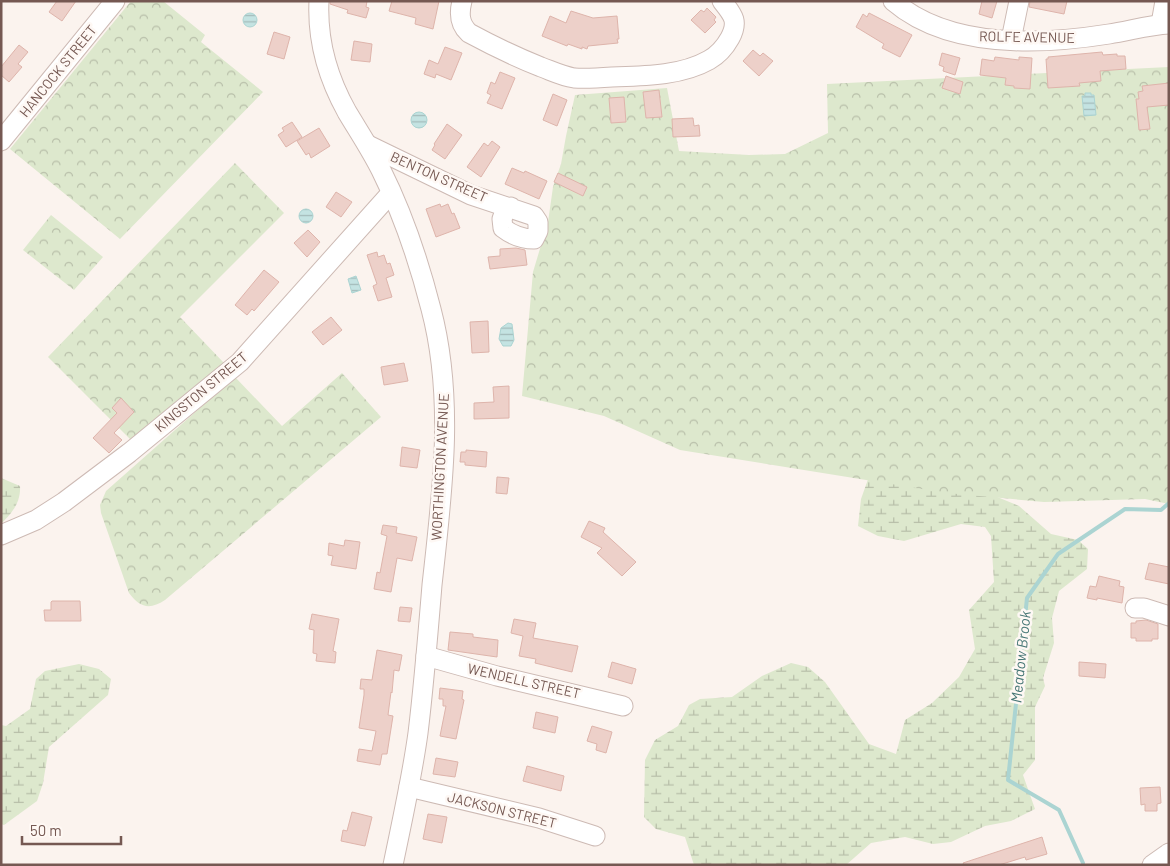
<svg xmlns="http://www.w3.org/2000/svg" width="1170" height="866" font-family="Barlow,sans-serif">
  <defs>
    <pattern id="wetland-marsh" width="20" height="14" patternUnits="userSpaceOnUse" patternTransform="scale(1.25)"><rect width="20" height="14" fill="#dde8cd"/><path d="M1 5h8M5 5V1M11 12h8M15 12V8" fill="none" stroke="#b8bfa9"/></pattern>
    <pattern id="park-crowns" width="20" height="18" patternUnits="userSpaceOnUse" patternTransform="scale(1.25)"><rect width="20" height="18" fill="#dde8cd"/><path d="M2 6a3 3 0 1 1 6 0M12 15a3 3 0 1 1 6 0" fill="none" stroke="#b8bfa9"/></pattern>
    <pattern id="water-rules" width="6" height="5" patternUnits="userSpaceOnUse" patternTransform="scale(1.25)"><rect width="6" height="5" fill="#c4e3e2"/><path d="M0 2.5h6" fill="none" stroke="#a4bbba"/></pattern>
  </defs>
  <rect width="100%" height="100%" fill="#fbf3ee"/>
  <g fill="url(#wetland-marsh)">
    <polygon points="882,440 990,494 1019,506 1051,534 1078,540 1088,549 1087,569 1059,591 1052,618 1054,643 1043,678 1045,686 1035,707 1035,760 1023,775 1035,809 1011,821 985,826 951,842 933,844 905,837 871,843 846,865 694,865 685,837 656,829 644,817 645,760 655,740 678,726 689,705 700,699 732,697 762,676 791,663 808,667 825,682 869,744 896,754 905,720 932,703 959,677 975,649 969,610 994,582 991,536 985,527 961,524 904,541 878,536 858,526 861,499"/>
    <path d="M1 478 20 486C21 502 12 513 1 524Z"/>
    <polygon points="79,664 99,669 111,679 108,695 49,747 43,783 37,801 4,825 1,824 1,725 6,726 30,709 36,679 45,671"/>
  </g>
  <g fill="url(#park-crowns)">
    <polygon points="131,1 163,1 205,35 201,42 263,92 120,239 10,149"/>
    <polygon points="1169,67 1169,504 1145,499 1044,502 947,493 680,450 604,416 522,396 533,272 548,222 553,187 561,164 566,136 575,95 667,88 679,151 749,155 785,154 828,133 827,84"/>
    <polygon points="235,163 284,213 180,317 224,363 133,442 48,357"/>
    <polygon points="51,215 103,257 74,290 23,250"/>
    <path d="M342 373 381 417 165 600C150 610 140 608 129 593L101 513 100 505 106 491 235 377 282 426Z"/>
  </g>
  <g fill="url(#water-rules)" stroke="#abd4d2">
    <circle cx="250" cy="20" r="7"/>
    <polygon points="1085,93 1091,93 1091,95 1094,95 1096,115 1084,116 1082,96 1085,96"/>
    <circle cx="419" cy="120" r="8"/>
    <circle cx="306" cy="216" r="7"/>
    <polygon points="356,276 361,290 352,293 348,279"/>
    <polygon points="508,323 512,324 514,340 511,346 503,346 499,339 501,328"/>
  </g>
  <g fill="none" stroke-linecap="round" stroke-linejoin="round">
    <polyline stroke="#abd4d2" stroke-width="4" points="1083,863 1059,810 1008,780 1027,598 1058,554 1125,509 1161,510 1169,503"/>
  </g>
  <g fill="#edd0c9" stroke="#deb4ab">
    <polygon points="57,1 76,1 62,21 49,12"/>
    <polygon points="330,1 367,1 366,7 369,8 366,18 347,13 348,10 330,4"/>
    <polygon points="392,1 439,1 433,29 415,24 416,18 389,11"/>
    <polygon points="982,1 997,1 992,18 979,14"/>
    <polygon points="1030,1 1067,1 1064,14 1029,7"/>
    <polygon points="707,8 716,17 714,20 716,22 705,33 691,20 701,10 704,12"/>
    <polygon points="571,11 593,18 617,16 619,39 617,39 618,43 588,46 587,49 582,47 582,49 568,44 567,46 542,36 550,16 566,23"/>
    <polygon points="869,13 912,35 900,57 882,48 884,44 856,27 863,14 867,17"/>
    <polygon points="274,32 290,37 284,59 267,54"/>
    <polygon points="354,41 372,44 370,62 351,60"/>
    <polygon points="19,45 28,52 18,64 22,67 9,82 1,75 1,67"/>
    <polygon points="445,47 462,53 451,80 436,74 435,78 424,74 429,60 438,64"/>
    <polygon points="753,50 760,56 763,53 773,61 759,76 743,61"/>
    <polygon points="1102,52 1103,55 1117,54 1117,56 1125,56 1126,69 1100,71 1101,81 1079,83 1080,86 1048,88 1046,59 1048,59 1048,57"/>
    <polygon points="942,53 960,58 955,75 943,71 944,67 939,65"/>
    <polygon points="995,57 1019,60 1019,57 1032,58 1030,89 1014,88 1014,86 1005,85 1006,78 980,75 982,59 994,61"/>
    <polygon points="500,72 515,78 502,109 487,103 491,95 487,93 491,82 495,84"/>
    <polygon points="946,76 963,82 960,94 942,88"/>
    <polygon points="1169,83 1169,105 1147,107 1150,129 1139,130 1136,99 1139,99 1138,92 1143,91 1142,86"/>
    <polygon points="659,90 662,117 646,118 643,92"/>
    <polygon points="553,94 567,100 557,126 543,120"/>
    <polygon points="624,97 626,122 611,123 609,98"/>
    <polygon points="693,118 694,126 699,125 700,136 673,137 672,119"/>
    <polygon points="292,122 302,137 286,147 278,135 284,131 282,128"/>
    <polygon points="447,124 462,135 445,159 432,150 435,145 434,144"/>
    <polygon points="319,128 330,146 311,158 309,153 306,155 297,141"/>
    <polygon points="492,141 500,147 481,177 467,167 484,143 488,146"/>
    <polygon points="512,168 524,173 525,171 547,181 539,199 505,184"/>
    <polygon points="558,173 587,187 583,196 554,182"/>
    <polygon points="336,192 352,202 341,217 326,207"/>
    <polygon points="440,204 441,207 448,204 452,214 454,213 460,228 436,237 426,209"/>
    <polygon points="308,230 320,242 307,257 294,243"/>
    <polygon points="516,248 525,250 527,265 490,269 488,257 500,256 500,249"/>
    <polygon points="377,252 378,257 384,255 387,264 390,263 394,275 386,278 392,297 378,301 373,286 377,284 367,255"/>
    <polygon points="264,270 279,282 254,311 252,309 247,315 235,305"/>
    <polygon points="331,317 342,330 323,345 312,332"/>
    <polygon points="488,321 489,352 472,353 470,322"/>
    <polygon points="404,363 408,381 384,385 381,367"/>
    <polygon points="509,386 509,418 474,419 474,403 494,402 493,387"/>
    <polygon points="121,398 134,412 114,433 122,440 109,453 93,438 117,413 112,408"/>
    <polygon points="402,447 420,450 417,468 400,466"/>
    <polygon points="466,450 487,452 486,467 465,465 465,462 460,462 461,452 466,452"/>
    <polygon points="497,477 509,478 507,494 496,493"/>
    <polygon points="589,521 605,528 603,532 636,562 622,576 597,553 602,548 581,537"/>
    <polygon points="383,525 397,527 396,533 417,537 412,561 397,558 391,592 374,589 377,572 380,573 387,536 381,534"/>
    <polygon points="345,540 360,542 356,569 331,565 333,556 328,555 329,543 344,546"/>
    <polygon points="1149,563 1169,567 1169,584 1145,579"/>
    <polygon points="1099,576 1120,581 1119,586 1124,587 1122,603 1097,598 1097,600 1087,598 1090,586 1096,587"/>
    <polygon points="52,601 80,601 81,621 45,621 44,610 51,610 51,602"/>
    <polygon points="400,607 412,608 410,622 398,621"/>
    <polygon points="312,614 339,619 333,651 336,652 335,663 316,661 317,654 313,653 314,630 309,629"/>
    <polygon points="514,619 536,623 533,638 578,646 572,672 535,663 536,659 519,656 523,636 511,633"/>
    <polygon points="1146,620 1158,624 1158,639 1152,639 1152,641 1136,641 1136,638 1131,638 1131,623 1136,623 1136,621"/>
    <polygon points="450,632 473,634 473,637 498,640 497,657 448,650"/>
    <polygon points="377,650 402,655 399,671 394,670 392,693 391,692 388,715 393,716 387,754 382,754 380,765 357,761 359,749 372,751 376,731 359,728 364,695 364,689 360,689 361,679 372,680"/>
    <polygon points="612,662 636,669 632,684 608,677"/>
    <polygon points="1079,662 1106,664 1105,678 1079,676"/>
    <polygon points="440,688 463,691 462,699 464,700 456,739 440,736 446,706 443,706 443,699 439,699"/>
    <polygon points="536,712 558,717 555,733 533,728"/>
    <polygon points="592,726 612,732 606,753 596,750 597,744 587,741"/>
    <polygon points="436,758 458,762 455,777 433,774"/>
    <polygon points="527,766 564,776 561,791 523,781"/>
    <polygon points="1160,787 1161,803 1157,804 1157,811 1145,811 1145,804 1141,805 1140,788"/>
    <polygon points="352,812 372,817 365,846 341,841 343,830 347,831"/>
    <polygon points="428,814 447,817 442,843 423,839"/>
    <polygon points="1042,837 1047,854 1026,860 1025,857 999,865 964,865 963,863"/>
  </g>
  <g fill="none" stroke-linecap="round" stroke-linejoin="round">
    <g stroke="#cdbab4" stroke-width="21">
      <g id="minor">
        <path d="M319 1C317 41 328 78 347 112 359 132 371 150 381 170 403 214 419 262 431 309 455 400 442 494 432 585 428 634 424 684 418 733 412 777 402 821 393 865"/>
        <path d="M462 1C459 13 459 24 469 33 493 46 516 57 541 67 552 71 562 76 574 78 586 79 599 78 612 77 643 76 681 76 709 60 718 55 725 47 730 38 739 21 733 15 722 1"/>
        <path d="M893 1C949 49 1040 45 1109 34 1129 31 1149 25 1169 24"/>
        <polyline points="1161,24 1165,1"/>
        <polyline points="1011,40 1019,1"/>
        <polyline points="1,141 115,1"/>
        <path d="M368 145 471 195 534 216 538 222V231L534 239C522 239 512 235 503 228L502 219 505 211 511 207"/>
        <polyline points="1,535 36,520 64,502 129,453 240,362 391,193"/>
        <polyline points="1135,608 1144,608 1169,616"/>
        <polyline points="426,656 497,676 623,706"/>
        <polyline points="409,787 539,818 595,836"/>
        <polyline points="1152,865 1169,853"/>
      </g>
    </g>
    <use href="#minor" stroke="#fff" stroke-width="19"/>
  </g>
  <g text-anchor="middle" stroke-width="5" stroke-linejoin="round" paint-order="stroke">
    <g font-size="14" fill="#755852" stroke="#fef8f4">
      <text transform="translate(1027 37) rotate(1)" y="5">ROLFE AVENUE</text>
      <text transform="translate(58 71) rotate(-51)" y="5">HANCOCK STREET</text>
      <text transform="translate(439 177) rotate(24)" y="5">BENTON STREET</text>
      <text transform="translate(201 392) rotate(-40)" y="5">KINGSTON STREET</text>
      <text transform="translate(440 467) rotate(-87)" y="5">WORTHINGTON AVENUE</text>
      <text transform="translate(524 681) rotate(13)" y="5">WENDELL STREET</text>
      <text transform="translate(502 810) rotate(14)" y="5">JACKSON STREET</text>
    </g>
    <g font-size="15" font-style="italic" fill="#477776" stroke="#fef8f4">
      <text transform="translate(1021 657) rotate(-84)" y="5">Meadow Brook</text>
    </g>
  </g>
  <rect width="1170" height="866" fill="none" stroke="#755852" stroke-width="5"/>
  <path d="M22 836v8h99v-8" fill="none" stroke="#755852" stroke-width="2.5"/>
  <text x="30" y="836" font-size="15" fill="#755852" stroke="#fef8f4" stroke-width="4" paint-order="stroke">50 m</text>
</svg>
